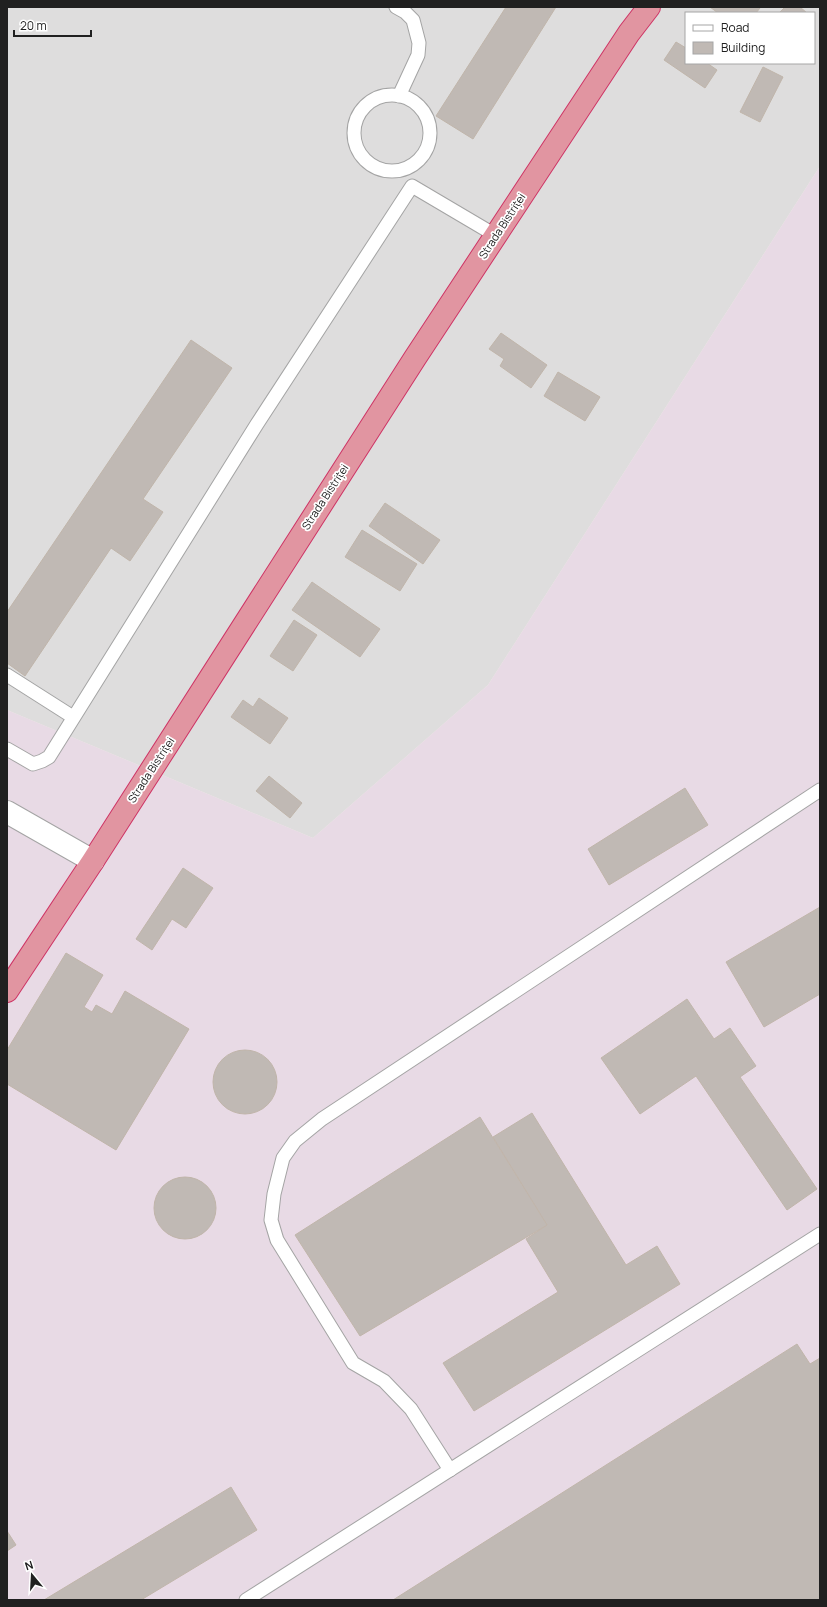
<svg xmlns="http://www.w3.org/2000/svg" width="827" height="1607" font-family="Manrope,sans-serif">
  <rect width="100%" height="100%" fill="#f0ede7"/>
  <path fill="#dedddd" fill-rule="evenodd" d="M7 7H820V166L488 685 313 838 7 710ZM686 13H814V63H686Z"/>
  <polygon fill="#e8dae5" points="820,166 820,1600 7,1600 7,710 313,838 488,685"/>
  <g fill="#c0b9b4" stroke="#c0b5aa">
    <polygon points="506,7 556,7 473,139 436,116"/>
    <polygon points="710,7 759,7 760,8 756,13 718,13"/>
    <polygon points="785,7 800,7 807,13 779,13"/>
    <polygon points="676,42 686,48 686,63 707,63 717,70 705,88 664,60"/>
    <polygon points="763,67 783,77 760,122 740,112"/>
    <polygon points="501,333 547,365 531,388 500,366 504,359 489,349"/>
    <polygon points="191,340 232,368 143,499 163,512 130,561 111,548 25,676 7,663 7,612"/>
    <polygon points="558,372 600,397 585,421 544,396"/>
    <polygon points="385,503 440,540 423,564 369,526"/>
    <polygon points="362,530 417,564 400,591 345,557"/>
    <polygon points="312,582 380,629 360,657 292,610"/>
    <polygon points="294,620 317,635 293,671 270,656"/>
    <polygon points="259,698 288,718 270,744 231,717 243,700 253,707"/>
    <polygon points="269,776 302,803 290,818 256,791"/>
    <polygon points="685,788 708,825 609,885 588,849"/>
    <polygon points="183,868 213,888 186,928 172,919 152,950 136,939"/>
    <polygon points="820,907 820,994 764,1027 726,962"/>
    <polygon points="66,953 103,975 84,1007 92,1012 96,1005 112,1014 125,991 189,1029 116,1150 7,1084 7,1050"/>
    <polygon points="687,999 714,1039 730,1028 756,1066 740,1077 817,1189 787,1210 696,1076 640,1114 601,1058"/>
    <circle cx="245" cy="1082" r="32"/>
    <polygon points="532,1113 626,1265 657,1246 680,1284 474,1411 443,1363 558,1292 526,1239 547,1225 493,1137"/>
    <polygon points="480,1117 547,1225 360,1336 295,1235"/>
    <circle cx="185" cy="1208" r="31"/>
    <polygon points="797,1344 810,1364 820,1358 820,1600 393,1600"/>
    <polygon points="231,1487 257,1530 141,1600 44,1600"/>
    <polygon points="7,1531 16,1545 7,1551"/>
  </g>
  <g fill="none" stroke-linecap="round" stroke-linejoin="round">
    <g stroke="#a4a4a4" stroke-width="15">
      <g id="lane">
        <polyline points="396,7 405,12 413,20 419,43 418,55 399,96"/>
        <circle cx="392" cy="133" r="38"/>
        <polyline points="7,675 73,717"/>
        <polyline points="7,749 33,764 42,761 49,757 257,424 412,186 495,235"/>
        <polyline points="450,1470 411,1409 384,1381 353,1363 277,1240 271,1220 274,1194 283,1158 295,1141 322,1119 820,790"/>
        <polyline points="246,1600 820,1234"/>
      </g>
    </g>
    <g stroke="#a4a4a4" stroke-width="24">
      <polyline id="street" points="7,812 93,861"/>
    </g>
    <g stroke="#ce3465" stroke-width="24">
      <polyline id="highway" points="7,991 93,861 415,358 629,33 649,7"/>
    </g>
    <use href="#lane" stroke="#fff" stroke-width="13"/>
    <use href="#street" stroke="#fff" stroke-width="22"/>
    <use href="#highway" stroke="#e195a1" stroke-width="22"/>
  </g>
  <g text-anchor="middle" stroke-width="3.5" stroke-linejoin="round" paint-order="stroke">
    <g font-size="11" fill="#202020" stroke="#fff">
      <text transform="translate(502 226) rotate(-57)" y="4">Strada Bistriței</text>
      <text transform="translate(325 497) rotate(-57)" y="4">Strada Bistriței</text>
      <text transform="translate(151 770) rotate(-57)" y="4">Strada Bistriței</text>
    </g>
  </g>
  <rect width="827" height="1607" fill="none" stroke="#202020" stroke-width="16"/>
  <rect x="685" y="12" width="130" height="52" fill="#ffffff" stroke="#a6a6a6"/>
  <rect x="693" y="25" width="20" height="6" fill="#ffffff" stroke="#a6a6a6"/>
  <text x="721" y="32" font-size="12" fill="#202020">Road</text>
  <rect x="693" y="42" width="20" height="12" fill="#c0b9b4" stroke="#a6a6a6"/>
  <text x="721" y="52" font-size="12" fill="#202020">Building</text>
  <g transform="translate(32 1575) rotate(342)" stroke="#ffffff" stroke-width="3" paint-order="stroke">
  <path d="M0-3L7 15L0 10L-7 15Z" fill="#202020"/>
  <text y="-6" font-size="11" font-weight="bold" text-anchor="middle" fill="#202020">N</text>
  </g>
  <path d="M14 30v6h77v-6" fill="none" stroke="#202020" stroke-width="2"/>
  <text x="20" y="30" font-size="12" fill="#202020" stroke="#ffffff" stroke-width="3" paint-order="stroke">20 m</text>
</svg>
